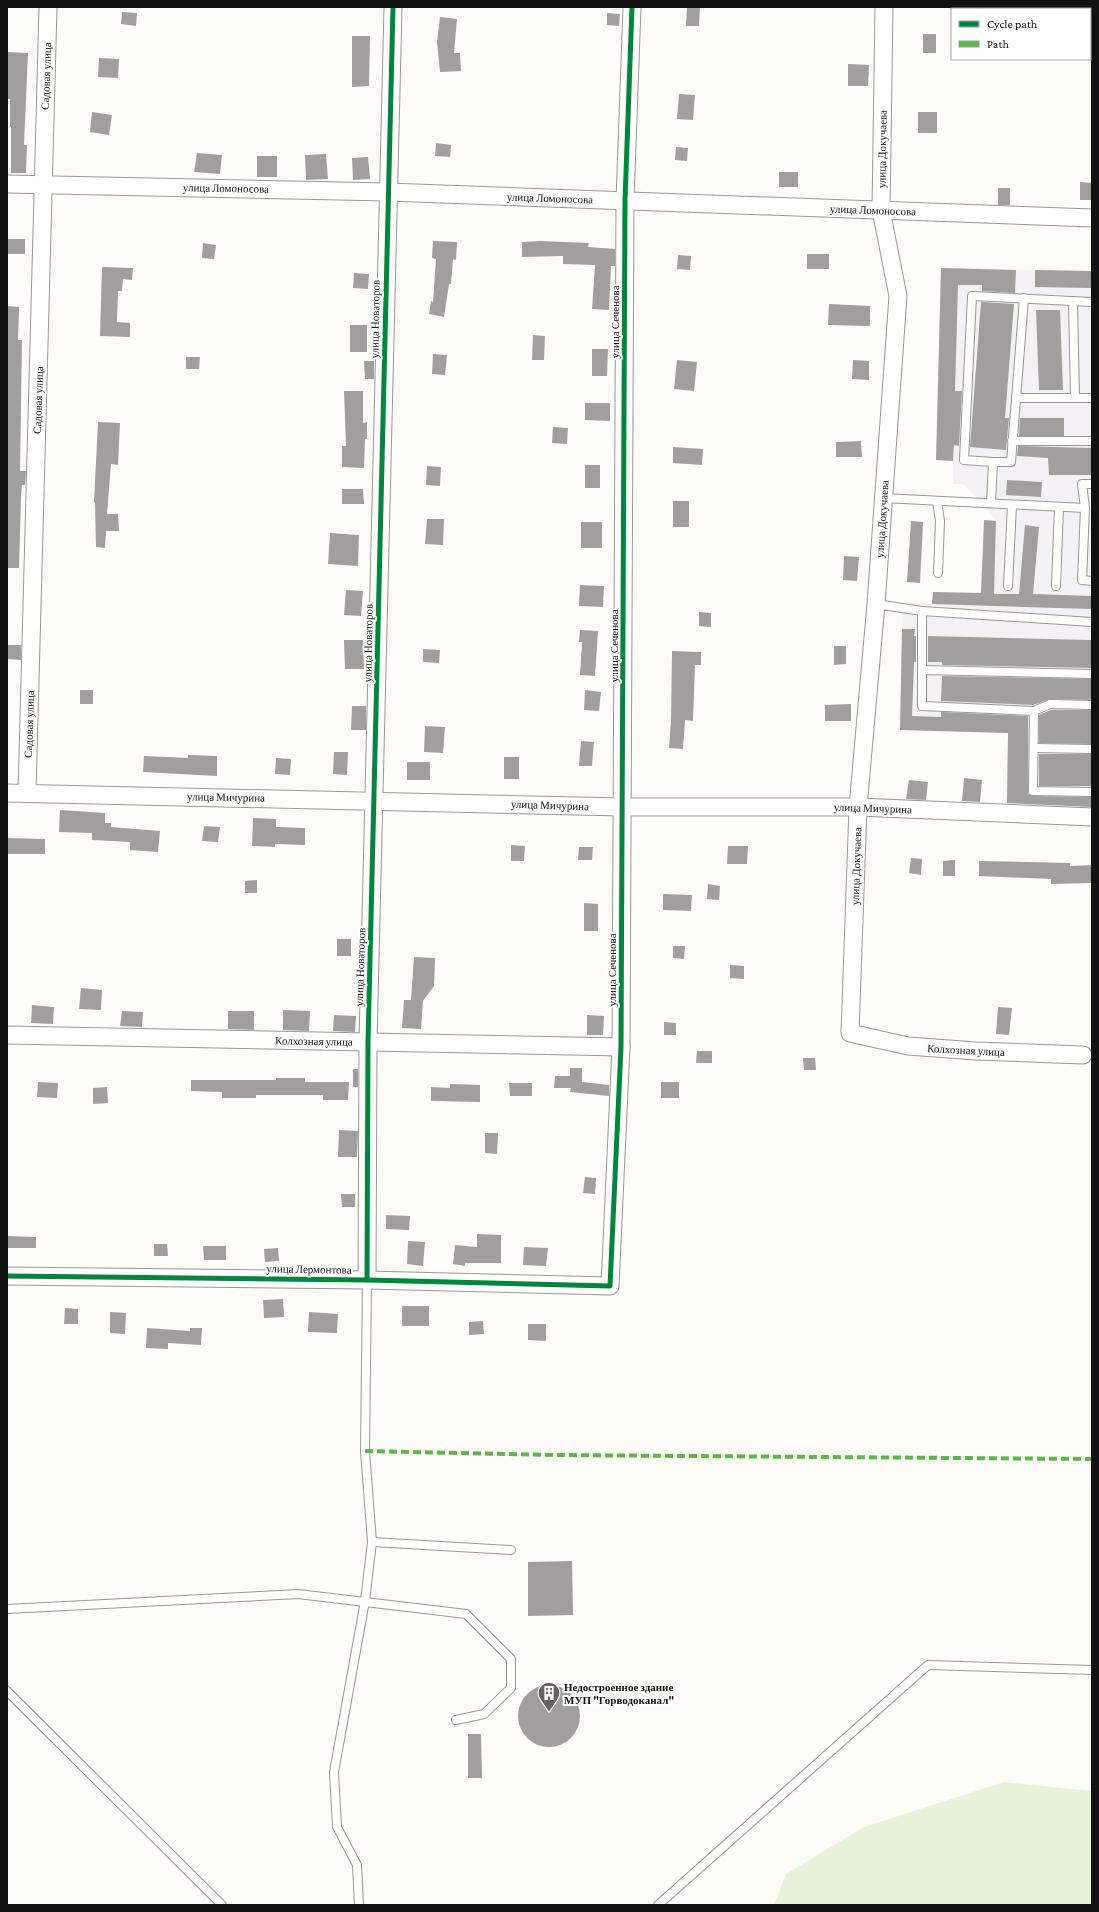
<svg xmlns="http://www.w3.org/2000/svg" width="1099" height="1912" font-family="'Crimson Pro',serif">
  <rect width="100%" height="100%" fill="#fdfcf7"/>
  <polygon fill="#f5f0f3" points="941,268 1092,271 1092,814 1006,811 1008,733 900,730 903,603 993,605 996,521 983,503 963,484 953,484 953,461 936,460"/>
  <polygon fill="#e7f3d7" points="1004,1782 1092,1791 1092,1905 774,1905 786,1874 864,1827"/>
  <g fill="#a19f9c">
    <polygon points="687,7 700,7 699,26 686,26"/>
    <polygon points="122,12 137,13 136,26 121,24"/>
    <polygon points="607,13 620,14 619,26 607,25"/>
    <polygon points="440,17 457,19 454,53 460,53 461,71 440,72 437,42"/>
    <rect x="923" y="34" width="13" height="19"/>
    <polygon points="352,36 370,36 369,86 352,87"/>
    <polygon points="7,52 28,53 24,145 27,145 26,173 11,173 11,127 10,127 10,99 7,99"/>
    <polygon points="99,58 119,59 118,78 98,77"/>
    <polygon points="848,64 869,65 868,86 848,86"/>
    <polygon points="679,94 695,95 693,120 677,119"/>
    <polygon points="92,112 112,115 109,135 90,132"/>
    <rect x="918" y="112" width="19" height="21"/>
    <polygon points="436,143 451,145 450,157 435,156"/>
    <polygon points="676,147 688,148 687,161 675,160"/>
    <polygon points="197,153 222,155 220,174 194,172"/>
    <polygon points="326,154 328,179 306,180 305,155"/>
    <rect x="257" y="156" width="20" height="21"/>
    <polygon points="368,157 370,179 353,180 352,158"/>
    <rect x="779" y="172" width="19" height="15"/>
    <polygon points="1080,182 1092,183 1092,200 1080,200"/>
    <rect x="998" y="188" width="12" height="17"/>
    <rect x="7" y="239" width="18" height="15"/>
    <polygon points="433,241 457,242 456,260 453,259 451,284 449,284 444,317 429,314 431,301 433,302 436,259 432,258"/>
    <polygon points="541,241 589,243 588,247 615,249 615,266 611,266 609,310 592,309 595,265 563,264 563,256 522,257 522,242"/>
    <polygon points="203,243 216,245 214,259 202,258"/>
    <rect x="807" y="254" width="22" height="15"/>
    <polygon points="678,255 691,256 690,270 677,269"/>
    <polygon points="102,267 133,268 132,280 123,279 122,291 118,291 117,322 130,323 130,337 100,336"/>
    <polygon points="941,268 1016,270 1015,293 982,291 982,285 958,285 955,391 962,391 959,446 954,445 953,461 936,460"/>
    <polygon points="1035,270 1092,271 1092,288 1035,287"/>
    <polygon points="354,273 369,274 368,289 353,288"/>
    <polygon points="981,302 1014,304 1005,418 1009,418 1006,450 970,447"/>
    <polygon points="829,304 870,306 870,326 828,325"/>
    <polygon points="7,306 19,307 18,340 22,340 20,471 26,471 25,485 22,485 21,497 19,568 7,568"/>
    <polygon points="1036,310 1060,310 1063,390 1039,390"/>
    <rect x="350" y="325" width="17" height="27"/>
    <polygon points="533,335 545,336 544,360 532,360"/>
    <polygon points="592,349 608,349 607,376 592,376"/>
    <polygon points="433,354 447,355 445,375 432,374"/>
    <polygon points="186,357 200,357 199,369 186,369"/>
    <polygon points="677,360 697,362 694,391 674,389"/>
    <polygon points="853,360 869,361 869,380 852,379"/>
    <polygon points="364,361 374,361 374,379 365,379"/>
    <polygon points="344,391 363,391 363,423 367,422 367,439 365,439 364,468 342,467 342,446 346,446"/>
    <polygon points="585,403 610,403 610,421 585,420"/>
    <polygon points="1020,418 1064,418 1064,436 1019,436"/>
    <polygon points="98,422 120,423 118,465 111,464 107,514 118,514 119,531 106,531 105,548 96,547 95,503 94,502"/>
    <polygon points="553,427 568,428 567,444 552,443"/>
    <polygon points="861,441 862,457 836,457 836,442"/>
    <polygon points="1018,446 1092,448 1092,475 1049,475 1048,458 1017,456"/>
    <polygon points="673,447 703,449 702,465 673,463"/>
    <rect x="585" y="465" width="15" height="23"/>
    <polygon points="427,466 441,467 440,486 426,485"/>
    <polygon points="1007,480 1042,482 1041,497 1006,495"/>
    <polygon points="342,489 363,489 364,504 342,504"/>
    <rect x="673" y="501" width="16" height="26"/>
    <polygon points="427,519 444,519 443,545 425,544"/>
    <polygon points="984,520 996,521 994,594 1019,594 1025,525 1039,527 1033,594 1092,596 1092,609 932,604 933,592 981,593"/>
    <polygon points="911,521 923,522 920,583 907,582"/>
    <rect x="581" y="522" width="21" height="26"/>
    <polygon points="330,533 359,535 358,566 328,564"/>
    <polygon points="844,556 859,557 857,581 843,580"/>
    <polygon points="580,585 604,586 603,607 579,606"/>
    <polygon points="346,590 363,591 361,616 344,615"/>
    <polygon points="699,612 711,613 711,627 699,626"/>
    <polygon points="902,629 915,629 914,636 916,636 916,662 914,662 912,716 941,717 941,712 1028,716 1028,794 1033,796 1092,797 1092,807 1007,803 1008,733 900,730"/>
    <polygon points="580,630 598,631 595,676 580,675 582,642 579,642"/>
    <polygon points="928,636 1092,640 1092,668 942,665 942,662 928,662"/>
    <polygon points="344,640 363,640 364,669 345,669"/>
    <polygon points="7,645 21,645 21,660 7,659"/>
    <polygon points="834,646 846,646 846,664 834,665"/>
    <polygon points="423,649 440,650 439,663 423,662"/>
    <polygon points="672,651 701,652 701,665 695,665 693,721 685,720 683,749 669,748 671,720"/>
    <polygon points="942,676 1092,679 1092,700 1050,699 1033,705 941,701"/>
    <rect x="80" y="690" width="13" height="14"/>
    <polygon points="585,690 601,692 599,711 584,710"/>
    <polygon points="851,704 851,721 825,721 825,705"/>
    <polygon points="352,706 366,706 366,730 351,730"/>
    <polygon points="1051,710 1092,710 1092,744 1039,743 1039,715"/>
    <polygon points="425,726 445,727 443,753 424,752"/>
    <polygon points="581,741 594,742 592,766 579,766"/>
    <polygon points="334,752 348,752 347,775 333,774"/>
    <rect x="1039" y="754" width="53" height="32"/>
    <polygon points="188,755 217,756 217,776 143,772 144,756 188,758"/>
    <rect x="504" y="757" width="15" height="22"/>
    <polygon points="276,758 291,759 290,775 275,774"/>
    <rect x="407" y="762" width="23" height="18"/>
    <polygon points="964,778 982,780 980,802 962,801"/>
    <polygon points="909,780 928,782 926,800 906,799"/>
    <polygon points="60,810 105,813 105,823 111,823 111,827 160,831 158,852 130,850 130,842 92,840 92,833 59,832"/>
    <polygon points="253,818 276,819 276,827 305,828 305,845 275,844 275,847 252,846"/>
    <polygon points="204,826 220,827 218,842 202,841"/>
    <polygon points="7,838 45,839 45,854 7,854"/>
    <polygon points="511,845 525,846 524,861 511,861"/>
    <polygon points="728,846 748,846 747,864 727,864"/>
    <polygon points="579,847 593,847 592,860 578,860"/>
    <polygon points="911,858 922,859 921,875 909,873"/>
    <polygon points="955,860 955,876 943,876 943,861"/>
    <polygon points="979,861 1070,863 1070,866 1092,865 1092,883 1051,884 1051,879 979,876"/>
    <polygon points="257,880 257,893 245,893 245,881"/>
    <polygon points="708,884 720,886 719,900 707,899"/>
    <polygon points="663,894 692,895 691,911 663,910"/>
    <polygon points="584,903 598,904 598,931 584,931"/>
    <rect x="337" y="939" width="14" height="17"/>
    <polygon points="673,946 685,946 684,959 673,958"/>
    <polygon points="414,957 435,958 434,986 423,1001 421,1029 402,1028 404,1000 411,1000"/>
    <polygon points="730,965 744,966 744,979 730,978"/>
    <polygon points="81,988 102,990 101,1010 79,1009"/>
    <polygon points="32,1005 54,1007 53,1024 31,1023"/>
    <polygon points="998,1007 1012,1008 1009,1035 996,1034"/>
    <polygon points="283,1010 310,1011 309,1031 283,1030"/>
    <polygon points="122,1011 143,1012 142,1027 120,1026"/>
    <polygon points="228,1011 254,1011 254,1030 228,1029"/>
    <polygon points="334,1015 356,1016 355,1032 333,1031"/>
    <polygon points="587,1015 604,1016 603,1035 587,1035"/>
    <polygon points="664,1022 676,1023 676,1035 664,1035"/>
    <polygon points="697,1051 712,1051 712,1063 696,1063"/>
    <polygon points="803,1058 815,1058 816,1070 804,1070"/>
    <polygon points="570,1068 582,1068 582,1082 609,1085 609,1096 570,1092 571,1088 554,1088 555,1076 570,1076"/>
    <rect x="353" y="1069" width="5" height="18"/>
    <polygon points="276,1078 305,1078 305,1082 349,1082 348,1100 323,1100 323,1095 256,1095 256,1098 222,1098 222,1092 191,1091 191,1080 276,1080"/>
    <polygon points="38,1082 58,1083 57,1098 37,1097"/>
    <rect x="661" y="1082" width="18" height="16"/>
    <polygon points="509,1083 532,1083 532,1096 510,1096"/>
    <polygon points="450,1084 480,1085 480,1102 431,1101 431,1087 450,1088"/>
    <polygon points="107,1087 108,1103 93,1104 93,1088"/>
    <polygon points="339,1130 358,1131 357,1157 338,1157"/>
    <polygon points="485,1133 498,1133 497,1154 485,1153"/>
    <polygon points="585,1177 596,1178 595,1194 583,1193"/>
    <polygon points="341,1194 355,1194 355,1207 342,1207"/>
    <polygon points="386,1215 410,1216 409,1230 386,1229"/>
    <polygon points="477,1234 501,1235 501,1263 465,1263 465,1266 453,1264 455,1245 477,1247"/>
    <polygon points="7,1236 36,1237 36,1248 7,1248"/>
    <polygon points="408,1241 425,1242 423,1266 407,1264"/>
    <polygon points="154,1244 167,1244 168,1256 154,1256"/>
    <polygon points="203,1246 226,1246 226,1260 204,1260"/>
    <polygon points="524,1247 548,1248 546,1266 523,1265"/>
    <polygon points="278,1248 279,1261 265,1262 264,1249"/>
    <polygon points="283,1299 284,1317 264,1318 263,1300"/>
    <rect x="402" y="1306" width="27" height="20"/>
    <polygon points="65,1308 78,1309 78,1324 64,1324"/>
    <polygon points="110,1312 126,1313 125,1334 110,1333"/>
    <polygon points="309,1312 338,1314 337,1333 308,1332"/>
    <polygon points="483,1321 484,1334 469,1335 469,1322"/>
    <polygon points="528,1324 546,1324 546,1341 528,1340"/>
    <polygon points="147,1328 190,1331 190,1328 202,1328 201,1345 168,1343 168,1349 146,1348"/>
    <polygon points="572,1561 573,1615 528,1616 528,1562"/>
    <circle cx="549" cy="1716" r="31"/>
    <polygon points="468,1734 481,1734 482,1778 468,1778"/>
  </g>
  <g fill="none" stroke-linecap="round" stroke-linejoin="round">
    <g stroke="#979795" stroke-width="10">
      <g id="service">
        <polyline points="1073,301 1075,398"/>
        <polyline points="1016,398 1092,398"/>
        <polyline points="1012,441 1092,441"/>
        <polyline points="993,462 1011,462 1024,298"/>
        <polyline points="883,498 1085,508 1082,580 1092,581"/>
        <polyline points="937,501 940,521 938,573"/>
        <polyline points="991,503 993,462 964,460 972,296 1092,302"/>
        <polyline points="1085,508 1082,484 1092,484"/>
        <polyline points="1008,586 1012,505"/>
        <polyline points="1056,586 1059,507"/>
        <polyline points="876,604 922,611 1092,622"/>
        <polyline points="922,611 922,706 1034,711 1033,791 1092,792"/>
        <polyline points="922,670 1092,674"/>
        <polyline points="1034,711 1050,704 1092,705"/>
        <polyline points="1034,748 1092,749"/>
        <polyline points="372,1542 511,1550"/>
        <polyline points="7,1609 298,1594 466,1614 511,1659 511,1688 484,1714 456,1720"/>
        <polyline points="7,1691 222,1905"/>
        <polyline points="359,1905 357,1865 337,1827 334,1772 365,1601 372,1542 365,1451 367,1280"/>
        <polyline points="658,1905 928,1665 1092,1670"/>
      </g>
    </g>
    <g stroke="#979795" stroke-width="19">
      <g id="minor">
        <polyline points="884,7 881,210 898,296 876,604 858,807 850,1033 908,1046 976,1051 1083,1055"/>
        <polyline points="7,184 388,192 1092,218"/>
        <polyline points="7,793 623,807 858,807 1092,817"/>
        <polyline points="27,793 48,7"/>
        <polyline points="7,1035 621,1047"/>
        <polyline points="7,1276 367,1280 610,1286 621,1047 625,200 632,7"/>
        <polyline points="367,1280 368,1042 393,7"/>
      </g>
    </g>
    <use href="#service" stroke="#fffffe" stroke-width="8"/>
    <use href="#minor" stroke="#fffffe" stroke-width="17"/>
    <polyline stroke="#58b947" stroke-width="4" stroke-dasharray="8 4" stroke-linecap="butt" points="365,1451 553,1455 1092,1459"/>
    <g stroke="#fff" stroke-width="8">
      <g id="cycleway">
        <polyline points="7,1276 367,1280 610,1286 621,1047 625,200 632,7"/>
        <polyline points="367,1280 368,1042 393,7"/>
      </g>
    </g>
    <use href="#cycleway" stroke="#00873e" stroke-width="5"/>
  </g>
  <defs>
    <g id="building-pin" transform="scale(1.15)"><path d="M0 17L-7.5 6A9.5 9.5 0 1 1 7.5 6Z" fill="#646362" stroke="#fff"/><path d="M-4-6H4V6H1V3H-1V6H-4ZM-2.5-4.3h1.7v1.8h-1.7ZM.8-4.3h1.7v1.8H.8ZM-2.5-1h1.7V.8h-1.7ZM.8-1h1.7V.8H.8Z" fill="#fff"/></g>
  </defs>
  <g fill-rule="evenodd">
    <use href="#building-pin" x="549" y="1693"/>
  </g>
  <g text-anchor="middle" stroke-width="4" stroke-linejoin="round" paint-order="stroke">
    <g font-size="11" fill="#111" stroke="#fff">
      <text transform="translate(46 76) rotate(-88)" y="4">Садовая улица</text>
      <text transform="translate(882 149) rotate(-89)" y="4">улица Докучаева</text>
      <text transform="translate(226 188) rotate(1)" y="4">улица Ломоносова</text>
      <text transform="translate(550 198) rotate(2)" y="4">улица Ломоносова</text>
      <text transform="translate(873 210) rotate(2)" y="4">улица Ломоносова</text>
      <text transform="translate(375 319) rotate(-89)" y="4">улица Новаторов</text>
      <text transform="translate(615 322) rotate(-90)" y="4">улица Сеченова</text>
      <text transform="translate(38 400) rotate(-88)" y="4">Садовая улица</text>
      <text transform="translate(882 519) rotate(-86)" y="4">улица Докучаева</text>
      <text transform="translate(368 643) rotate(-89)" y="4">улица Новаторов</text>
      <text transform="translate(614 646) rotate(-90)" y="4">улица Сеченова</text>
      <text transform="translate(29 724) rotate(-88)" y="4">Садовая улица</text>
      <text transform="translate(226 797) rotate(1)" y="4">улица Мичурина</text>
      <text transform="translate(550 805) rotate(2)" y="4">улица Мичурина</text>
      <text transform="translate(873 808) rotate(2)" y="4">улица Мичурина</text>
      <text transform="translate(856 866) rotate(-88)" y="4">улица Докучаева</text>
      <text transform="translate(360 967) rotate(-88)" y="4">улица Новаторов</text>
      <text transform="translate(612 970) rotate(-90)" y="4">улица Сеченова</text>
      <text transform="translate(314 1041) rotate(1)" y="4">Колхозная улица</text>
      <text transform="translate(966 1050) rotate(3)" y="4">Колхозная улица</text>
      <text transform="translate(309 1269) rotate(1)" y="4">улица Лермонтова</text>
    </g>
    <g font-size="11" font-weight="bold" fill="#111" stroke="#fff" text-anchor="start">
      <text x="564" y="1691">Недостроенное здание<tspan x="564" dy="13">МУП "Горводоканал"</tspan></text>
    </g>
  </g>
  <rect width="1099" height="1912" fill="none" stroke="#111111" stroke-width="16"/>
  <rect x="951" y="8" width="140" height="52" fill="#ffffff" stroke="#a0a0a0"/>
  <rect x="959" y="21" width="20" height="6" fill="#00873e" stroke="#a0a0a0"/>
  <text x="987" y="28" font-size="12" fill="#111111">Cycle path</text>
  <rect x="959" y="41" width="20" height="6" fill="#58b947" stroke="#a0a0a0"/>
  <text x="987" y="48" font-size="12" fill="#111111">Path</text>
</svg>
